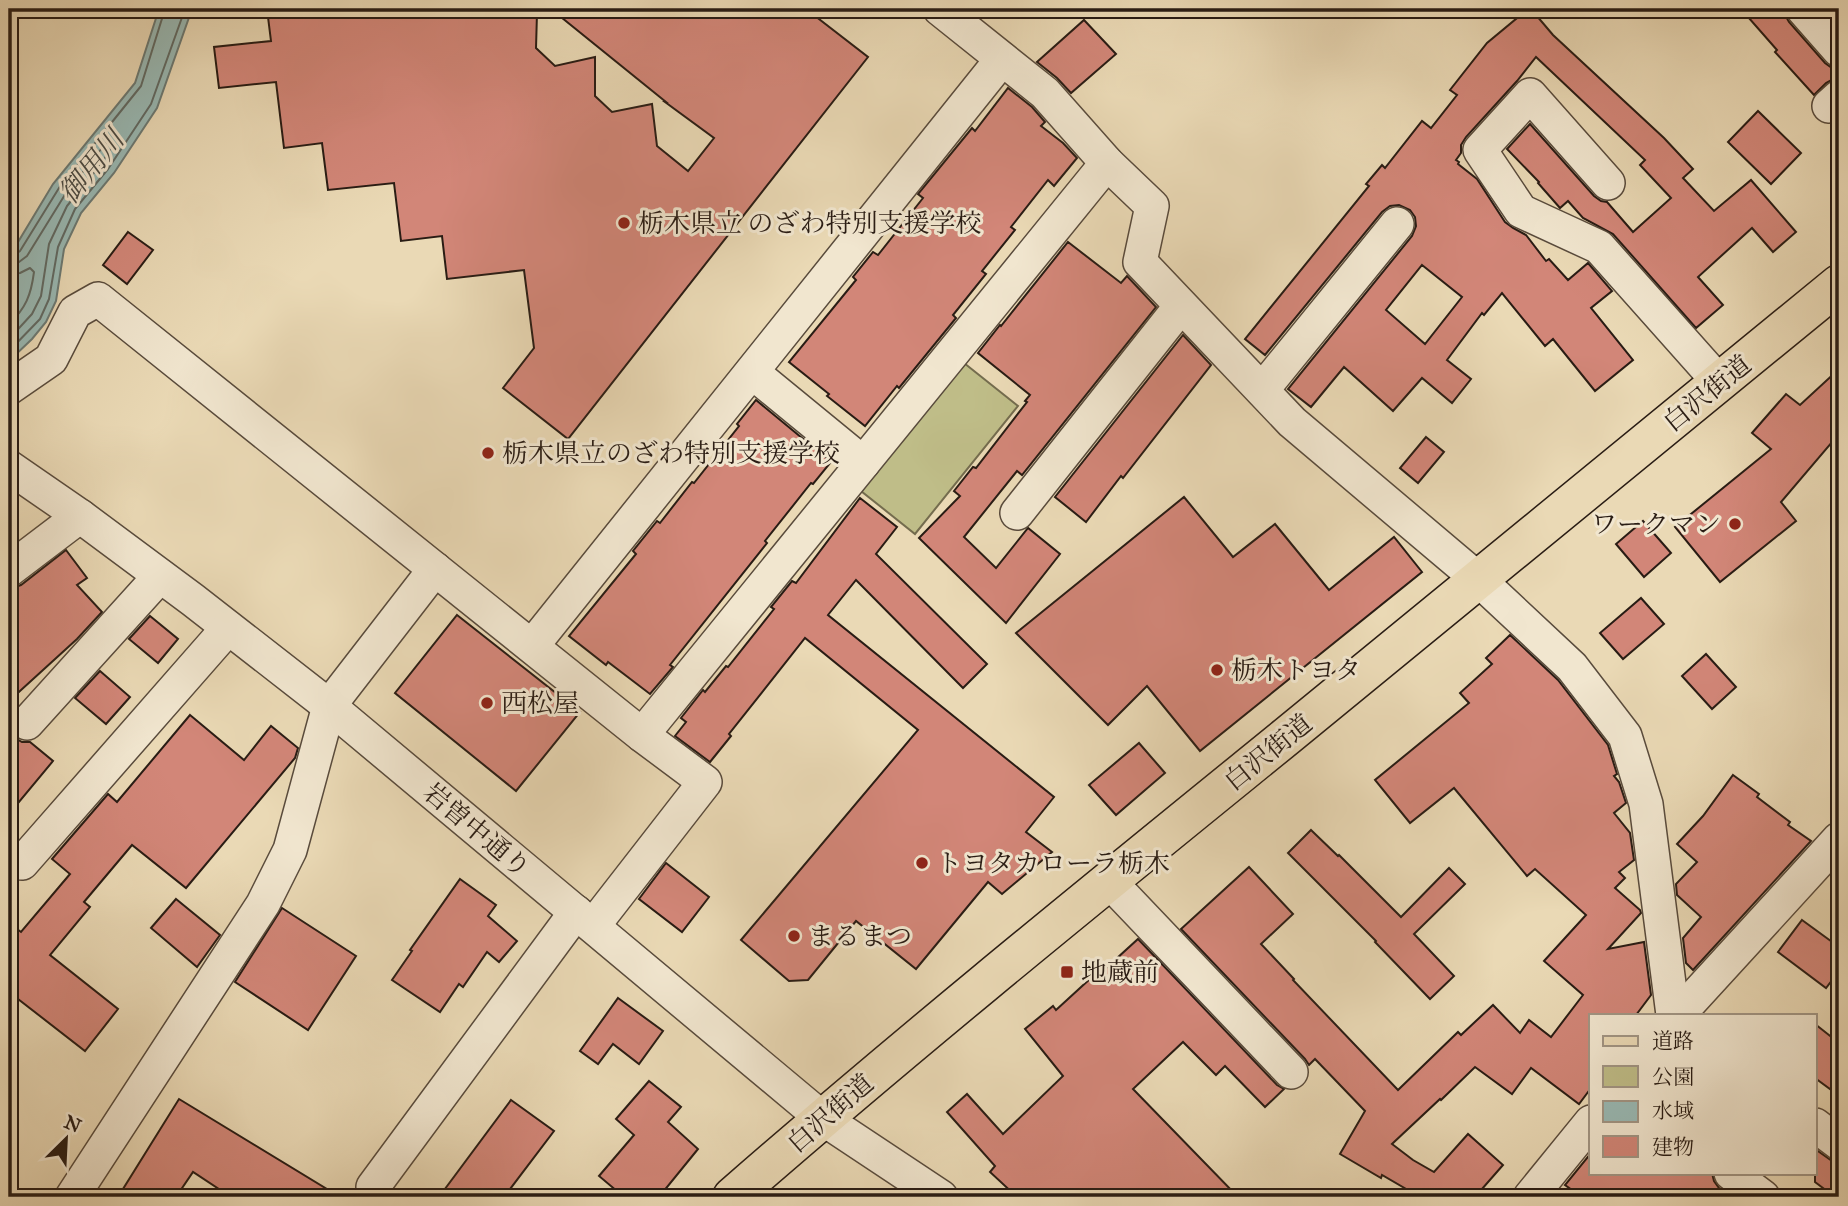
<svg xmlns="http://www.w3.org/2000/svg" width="1848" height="1206" font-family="'IM FELL Great Primer','Noto Serif JP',serif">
  <rect width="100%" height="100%" fill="#ead9b5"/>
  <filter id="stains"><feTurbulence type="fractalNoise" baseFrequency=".00286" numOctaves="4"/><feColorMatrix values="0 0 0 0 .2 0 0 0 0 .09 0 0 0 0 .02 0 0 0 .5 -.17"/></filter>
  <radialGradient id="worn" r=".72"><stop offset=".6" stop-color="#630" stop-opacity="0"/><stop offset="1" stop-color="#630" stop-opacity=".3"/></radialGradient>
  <polygon fill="#bfbd88" stroke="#746c4e" stroke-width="2" points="964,363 1018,406 915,534 861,491"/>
  <polygon fill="#99b9b4" stroke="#6c7a74" stroke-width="2" points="159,9 192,9 157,108 114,173 81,213 64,249 56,301 46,322 32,339 9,361 9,248 15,247 53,184 135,83"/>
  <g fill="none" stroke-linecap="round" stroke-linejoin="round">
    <g stroke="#616a64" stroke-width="2">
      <polyline points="9,254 16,254 20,251 59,188 141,86 165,9"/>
      <polyline points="9,263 19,262 27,256 66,193 106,143 111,143 112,147 101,164 67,206 49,244 41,296 32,314 9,339"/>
      <path d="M9 274 20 273 30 268 34 272C31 295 26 308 9 324"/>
      <polyline points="9,351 40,319 49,299 58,247 75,209 108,169 151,104 185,9"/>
    </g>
  </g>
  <g fill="#d28678" stroke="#291c14" stroke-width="2" fill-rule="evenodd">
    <polygon points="267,9 484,9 491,15 537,13 536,48 555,66 595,57 595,96 612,112 652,104 657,146 688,171 714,138 665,102 666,102 551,9 806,9 868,57 568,439 503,388 534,348 524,270 447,279 442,236 401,241 394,183 328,190 322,143 284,148 276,82 219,88 214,47 271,41"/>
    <path d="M1528 9H1531L1553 35 1664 138 1693 169 1683 178 1714 211 1751 180 1796 232 1773 252 1752 228 1698 277 1723 305 1696 328 1613 234 1583 218 1568 201 1560 208 1538 183 1539 182 1507 149 1530 124 1594 196 1601 201 1607 202 1633 232 1671 198 1640 165 1645 160 1536 57 1517 81 1466 137 1461 145V153L1456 160 1459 162 1458 164 1477 179 1505 222 1513 228 1526 235 1546 261 1549 259 1568 280 1588 263 1612 291 1591 308 1633 360 1595 391 1553 339 1545 346 1502 293 1484 315 1482 313 1447 360 1471 379 1452 403 1422 378 1393 411 1344 367 1311 407 1288 389 1412 236 1416 226 1415 217 1410 210 1399 205 1390 206 1382 212 1265 355 1245 339 1369 186 1366 184 1382 165 1385 168 1422 121 1431 128 1457 95 1450 90 1487 43ZM1422 265 1462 297 1425 344 1386 310Z"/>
    <polygon points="1741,9 1784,9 1784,13 1789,22 1825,63 1832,68 1839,69 1839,76 1826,83 1814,95 1775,52 1777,50"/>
    <polygon points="1084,20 1116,54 1071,93 1057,78 1037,62"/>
    <polygon points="1008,88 1032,107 1045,122 1041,126 1063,143 1077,158 1054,186 1048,180 1011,227 1015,230 982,271 986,274 953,315 956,318 899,388 897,386 865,426 827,396 829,394 789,362 856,280 853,277 873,252 878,255 923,198 918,194 972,128 975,131"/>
    <polygon points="1758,111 1801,153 1771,184 1728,142"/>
    <polygon points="128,232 153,250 127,284 103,265"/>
    <polygon points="1068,242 1121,283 1127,276 1156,307 1022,475 1017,471 964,537 996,568 1028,528 1060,554 1006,623 919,538 960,496 954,491 973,467 976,468 1027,402 1025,401 1030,395 978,353 1000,325 1001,326"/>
    <polygon points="1183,335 1211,365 1123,478 1121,476 1086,522 1055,497"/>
    <polygon points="1839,369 1839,434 1781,502 1796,521 1720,582 1675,527 1771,449 1752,433 1786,394 1800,405"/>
    <polygon points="756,400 831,462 813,484 811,483 765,541 767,543 670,665 673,667 650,694 608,662 606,665 569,636 636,554 633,551 657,521 660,523 692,482 694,483 739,426 737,424"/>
    <polygon points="1426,437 1444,452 1418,483 1400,468"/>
    <polygon points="1184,497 1233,557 1275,524 1329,590 1394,537 1422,572 1200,751 1147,686 1108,725 1016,633"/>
    <polygon points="860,498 897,527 876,554 987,664 963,688 856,580 828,615 1054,797 1026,832 1052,852 1002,894 988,882 916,969 856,921 808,980 789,981 741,940 918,730 805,638 729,734 731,736 710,762 675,736 686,722 681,718 703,690 705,692 726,666 728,667 774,609 771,607 792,581 796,583"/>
    <polygon points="1643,521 1671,553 1644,577 1616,544"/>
    <polygon points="66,550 87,578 77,585 102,612 77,639 9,701 9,589 21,585"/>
    <polygon points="1641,598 1664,624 1623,659 1600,633"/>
    <polygon points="457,615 580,712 516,791 395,693"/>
    <polygon points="150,616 178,639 158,663 129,639"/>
    <polygon points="1510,635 1558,680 1608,745 1617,774 1614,776 1619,782 1626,803 1614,813 1630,833 1634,860 1619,872 1625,878 1615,888 1640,910 1641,913 1608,949 1644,942 1651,995 1636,1015 1591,1015 1591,1088 1579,1104 1531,1068 1512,1094 1475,1067 1441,1100 1440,1099 1392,1144 1413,1160 1434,1172 1468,1134 1503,1165 1475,1197 1420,1197 1382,1175 1381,1178 1340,1154 1365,1111 1315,1059 1309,1065 1305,1059 1181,929 1249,867 1293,914 1261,944 1294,979 1293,980 1398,1090 1458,1032 1461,1035 1493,1005 1520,1033 1529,1020 1551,1037 1583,995 1544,961 1586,915 1535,869 1527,876 1454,788 1410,823 1375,780 1469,703 1460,693 1492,664 1486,658"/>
    <polygon points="1706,654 1736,687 1712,709 1682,676"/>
    <polygon points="100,671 130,697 106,724 75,698"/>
    <polygon points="190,715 244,760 271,726 298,748 295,758 186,888 132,845 84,902 90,907 50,955 118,1009 85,1051 9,992 9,923 21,932 70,874 52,859 108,794 117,802"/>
    <polygon points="9,729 15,738 22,742 30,742 53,761 9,814"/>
    <polygon points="1139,743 1165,773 1116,815 1089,785"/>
    <polygon points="1733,775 1759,794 1757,797 1790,822 1788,825 1811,841 1693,970 1686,963 1683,938 1701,917 1677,895 1676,884 1697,862 1677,844 1703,816"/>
    <polygon points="1311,830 1338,856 1339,855 1401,917 1449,868 1465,884 1414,934 1454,976 1430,999 1375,942 1376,941 1288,853"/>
    <polygon points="666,863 709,897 682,932 639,899"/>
    <polygon points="460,879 496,905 488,916 517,941 499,962 487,952 463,987 459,984 440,1012 392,980 412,951 410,950"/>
    <polygon points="176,899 220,935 197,967 151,928"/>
    <polygon points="282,908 356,956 308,1030 235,982"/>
    <polygon points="1802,920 1839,947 1839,971 1826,988 1778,952"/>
    <polygon points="1138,939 1277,1085 1284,1089 1265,1107 1225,1066 1216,1075 1183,1042 1133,1089 1238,1197 1017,1197 990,1172 995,1166 947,1112 967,1094 1003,1134 1063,1076 1025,1029 1053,1006 1056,1010 1103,967 1105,969"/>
    <polygon points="618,998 663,1031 639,1064 613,1044 598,1064 580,1051"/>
    <polygon points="1815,1024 1839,1043 1839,1076 1830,1089 1815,1078"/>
    <polygon points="649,1081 681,1107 668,1122 698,1149 659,1197 624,1197 599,1176 634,1135 616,1119"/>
    <polygon points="179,1099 340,1197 231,1197 193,1172 176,1197 135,1197 123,1189"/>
    <polygon points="511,1100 554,1131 504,1197 439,1197"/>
    <polygon points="1815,1149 1839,1166 1839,1197 1835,1197 1815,1182"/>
    <polygon points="1591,1153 1591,1173 1712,1173 1714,1181 1719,1188 1731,1197 1582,1197 1565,1185"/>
  </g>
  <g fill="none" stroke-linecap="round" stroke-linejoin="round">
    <g stroke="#594b3c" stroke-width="36">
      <g id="minor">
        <polyline points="940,9 1045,93 1107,163 1152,206 1140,262 1292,422 1479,580 1572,667 1625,736 1646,804 1673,1015"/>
        <polyline points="1803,9 1839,50"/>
        <polyline points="1829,106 1839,97"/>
        <polyline points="1608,183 1530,95 1480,150 1521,211 1599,247 1720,383"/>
        <polyline points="752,372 863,463"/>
        <polyline points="9,388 51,359 75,312 98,299 642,735 705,782 593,926"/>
        <polyline points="1262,390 1397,224"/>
        <polyline points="9,467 80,516 193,600 329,706 822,1118 941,1197"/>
        <polyline points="1017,513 1181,306"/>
        <polyline points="9,570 80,516"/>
        <polyline points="532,646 1002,59"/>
        <polyline points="27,723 160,576"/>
        <polyline points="642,735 1107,163"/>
        <polyline points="22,863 228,628"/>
        <polyline points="1109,881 1291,1072"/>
        <polyline points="1678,1015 1839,839"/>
        <polyline points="1815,1125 1839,1143"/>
        <polyline points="1731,1173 1763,1197"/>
        <polyline points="373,1187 576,912"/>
        <polyline points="72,1197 263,904 290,850 329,706 435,569"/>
        <polyline points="1530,1197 1591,1122"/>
      </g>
    </g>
    <g stroke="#291c14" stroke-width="41">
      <path id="major" d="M732 1197C913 1039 1100 888 1287 736 1471 586 1655 436 1839 284"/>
    </g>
    <use href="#minor" stroke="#f1e6cf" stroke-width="33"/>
    <use href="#major" stroke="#ead9b5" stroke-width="38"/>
  </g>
  <g fill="#8f2418" stroke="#f1e6cf" stroke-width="2.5">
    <circle cx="624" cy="223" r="7"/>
    <circle cx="488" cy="453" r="7"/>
    <circle cx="1735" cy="524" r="7"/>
    <circle cx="1217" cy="670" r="7"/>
    <circle cx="487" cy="703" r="7"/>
    <circle cx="922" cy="863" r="7"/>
    <circle cx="794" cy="936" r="7"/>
    <rect x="1060" y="965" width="14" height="14" rx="3.5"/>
  </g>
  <g text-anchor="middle" stroke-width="6" stroke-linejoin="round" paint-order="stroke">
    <g font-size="26" fill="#291c14" stroke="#f1e6cf" text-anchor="start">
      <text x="638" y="232">栃木県立 のざわ特別支援学校</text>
      <text x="502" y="462">栃木県立のざわ特別支援学校</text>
      <text x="1721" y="533" text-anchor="end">ワークマン</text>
      <text x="1231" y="679">栃木トヨタ</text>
      <text x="501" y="712">西松屋</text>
      <text x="936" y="872">トヨタカローラ栃木</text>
      <text x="808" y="945">まるまつ</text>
      <text x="1081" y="981">地蔵前</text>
    </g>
    <g font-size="26" fill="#291c14" stroke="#f1e6cf">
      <text transform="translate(1707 393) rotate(-39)" y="9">白沢街道</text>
      <text transform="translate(1268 752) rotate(-39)" y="9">白沢街道</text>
      <text transform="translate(477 830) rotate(40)" y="9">岩曽中通り</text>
      <text transform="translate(830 1113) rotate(-41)" y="9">白沢街道</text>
    </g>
    <g font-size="28" font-style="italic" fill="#4b4b44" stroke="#f1e6cf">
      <text transform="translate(91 166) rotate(-51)" y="10">御用川</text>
    </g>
  </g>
  <rect width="1848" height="1206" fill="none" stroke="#ead9b5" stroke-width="35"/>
  <rect x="10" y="10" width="1827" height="1185" fill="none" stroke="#291c14" stroke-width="3.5"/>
  <rect x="18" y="18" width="1813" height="1171" fill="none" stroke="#291c14" stroke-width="2"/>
  <rect x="1589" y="1014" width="228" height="161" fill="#f1e6cf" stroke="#a19584" stroke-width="2"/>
  <rect x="1603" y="1036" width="35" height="10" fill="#ead9b5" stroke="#a19584" stroke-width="2"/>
  <text x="1652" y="1048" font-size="21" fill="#291c14">道路</text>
  <rect x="1603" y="1066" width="35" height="21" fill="#bfbd88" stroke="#a19584" stroke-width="2"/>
  <text x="1652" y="1084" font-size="21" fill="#291c14">公園</text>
  <rect x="1603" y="1101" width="35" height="21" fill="#99b9b4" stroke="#a19584" stroke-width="2"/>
  <text x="1652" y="1118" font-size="21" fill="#291c14">水域</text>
  <rect x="1603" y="1136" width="35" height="21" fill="#d28678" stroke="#a19584" stroke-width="2"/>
  <text x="1652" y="1154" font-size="21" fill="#291c14">建物</text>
  <g transform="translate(66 1139) rotate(24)" stroke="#f1e6cf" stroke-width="5" paint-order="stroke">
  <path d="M0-5L12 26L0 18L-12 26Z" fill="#291c14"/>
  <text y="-10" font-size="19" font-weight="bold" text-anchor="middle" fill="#291c14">N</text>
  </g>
  <rect width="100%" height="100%" filter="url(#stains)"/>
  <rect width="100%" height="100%" fill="url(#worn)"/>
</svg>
